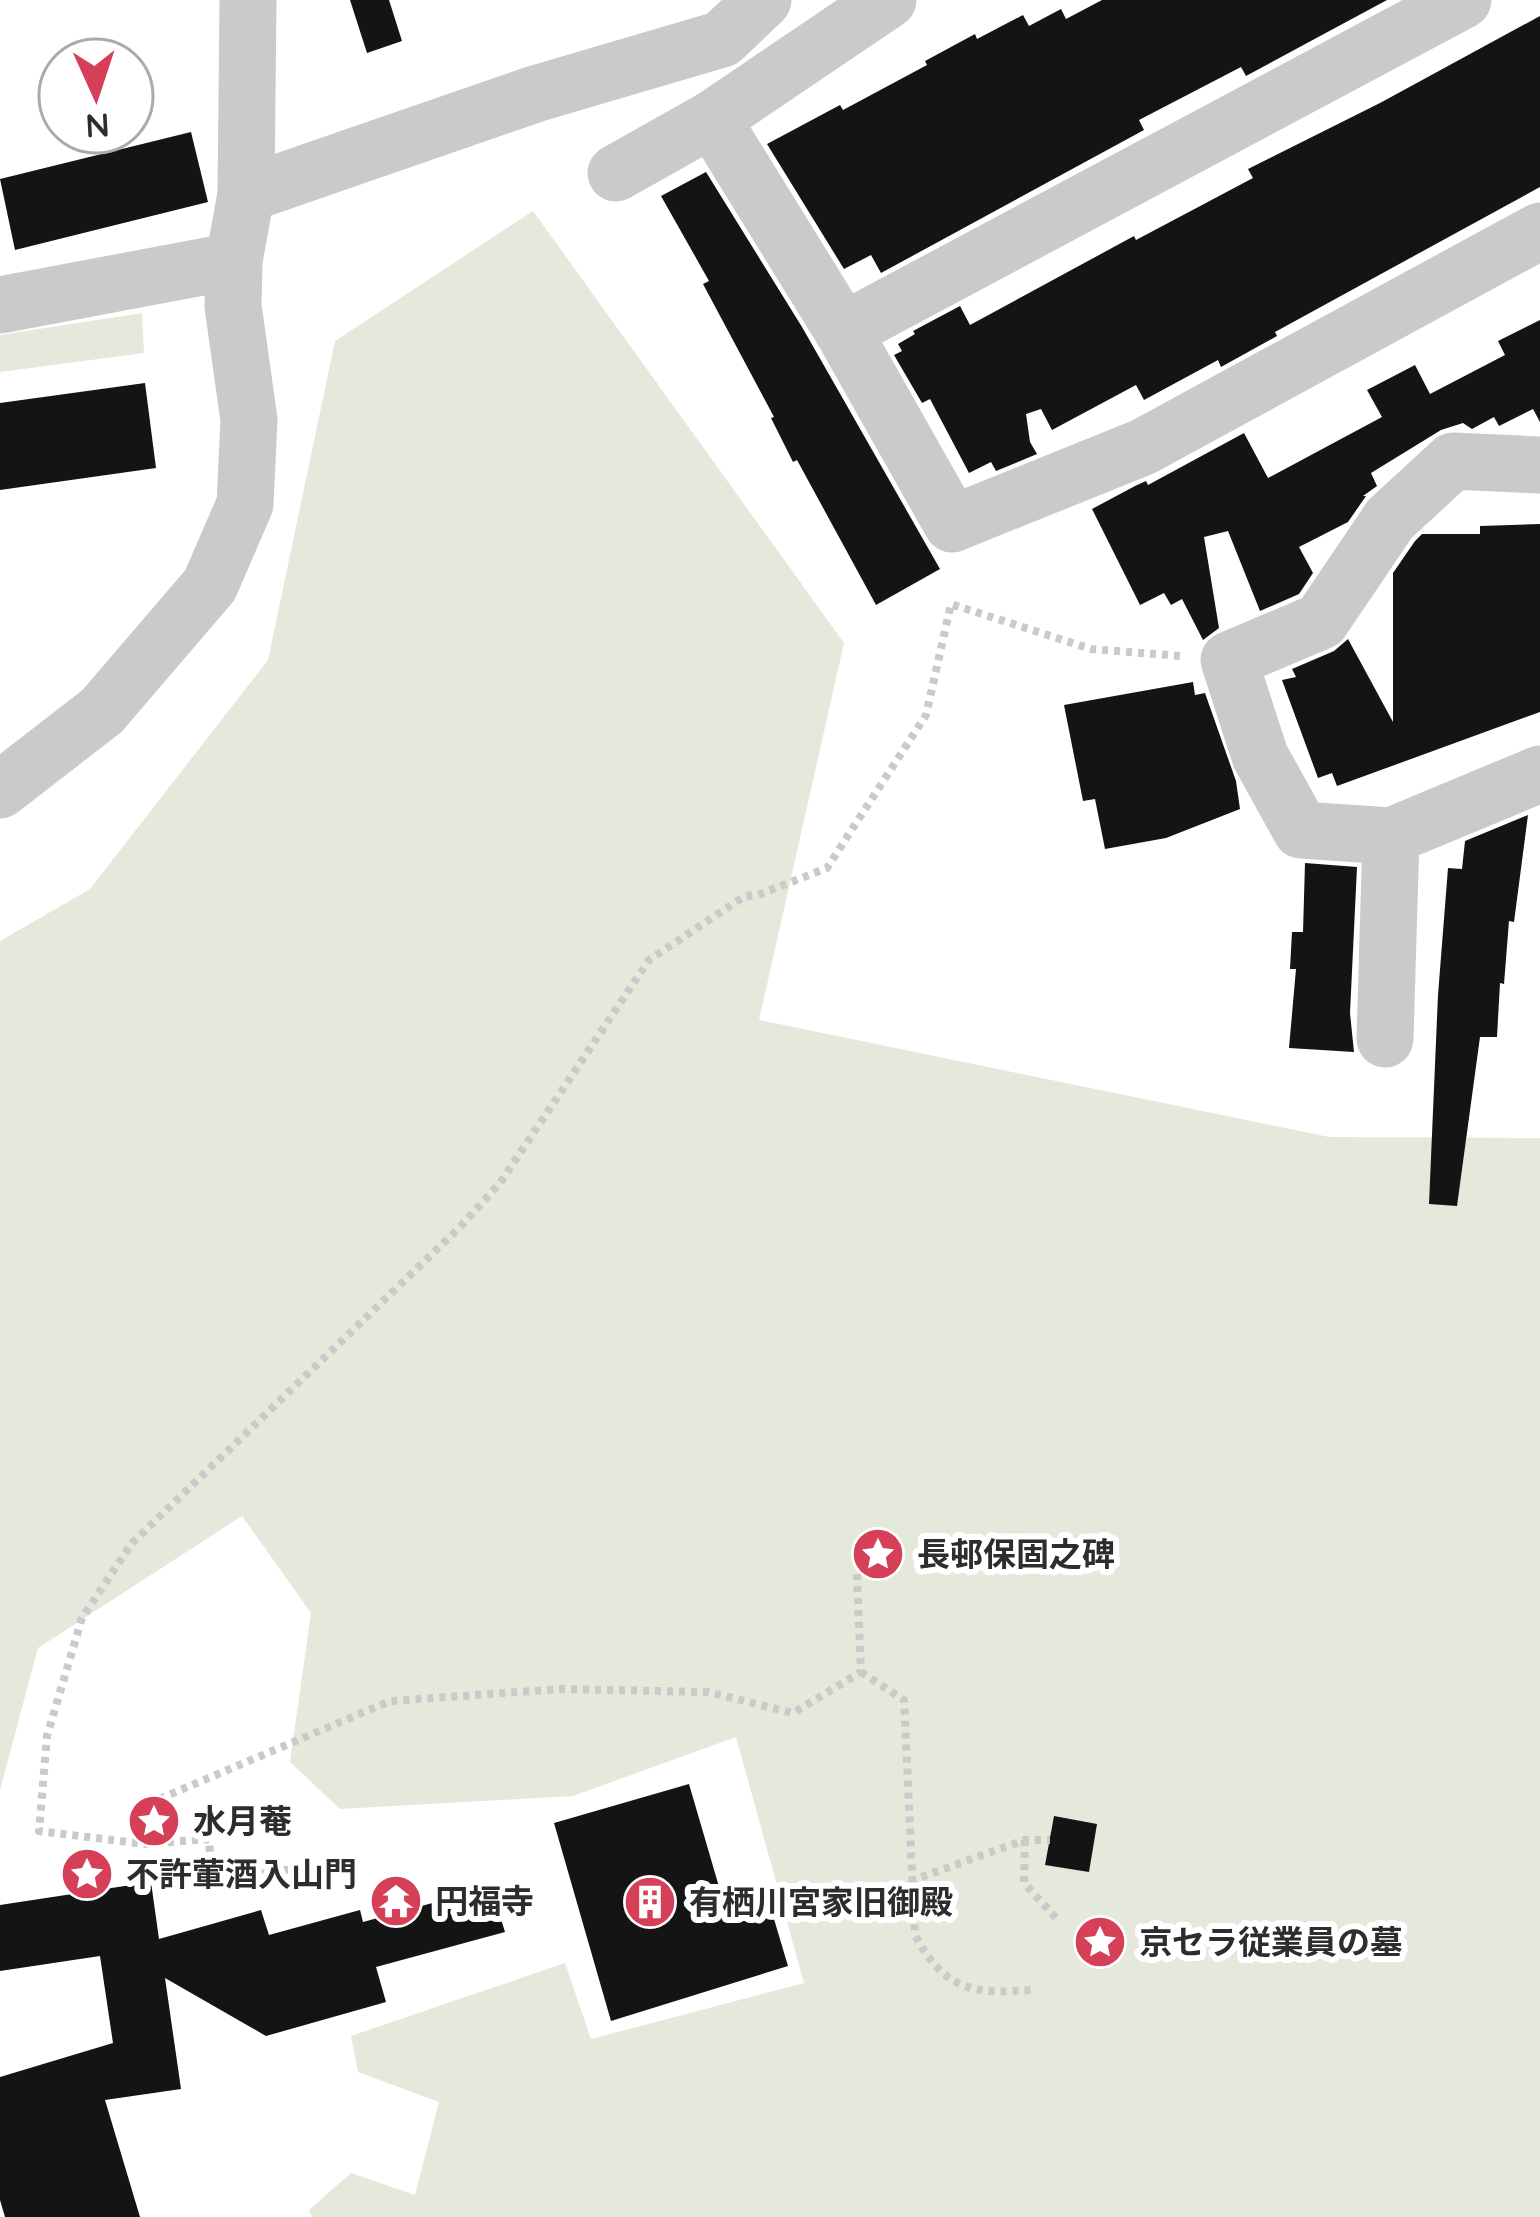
<svg xmlns="http://www.w3.org/2000/svg" width="1540" height="2217" font-family="Quicksand,'Noto Sans JP',sans-serif">
  <rect width="100%" height="100%" fill="#fff"/>
  <g fill="#e4e9dc">
    <polygon points="533,211 844,643 759,1020 1329,1137 1540,1138 1540,2217 312,2217 309,2210 351,2173 415,2195 439,2102 358,2072 351,2036 565,1963 591,2039 804,1983 736,1737 573,1796 340,1809 290,1762 311,1613 242,1516 38,1648 0,1790 0,941 90,889 268,660 335,341"/>
    <polygon points="142,313 144,353 0,372 0,335"/>
  </g>
  <g fill="#141414">
    <polygon points="350,0 389,0 402,41 367,53"/>
    <polygon points="1102,0 1387,0 1246,76 1241,67 1139,120 1144,130 881,273 871,255 844,269 767,144 840,105 843,110 927,65 925,61 975,34 977,39 1023,15 1029,26 1061,9 1066,19"/>
    <polygon points="1540,16 1540,187 1275,332 1277,336 1221,367 1218,360 1144,400 1136,385 1052,430 1041,409 1026,414 1030,442 1037,454 996,471 991,462 969,473 930,399 922,403 894,355 902,351 898,344 915,334 913,331 960,306 970,325 1134,236 1136,240 1253,178 1248,169 1380,103"/>
    <polygon points="191,132 208,202 15,250 0,179"/>
    <polygon points="706,172 802,327 940,569 876,605 797,460 793,462 771,418 774,417 703,284 709,281 661,196"/>
    <polygon points="1540,320 1540,422 1533,409 1499,426 1494,417 1472,429 1463,423 1441,430 1371,473 1377,486 1363,496 1366,496 1348,522 1299,547 1313,573 1299,594 1260,611 1228,531 1204,537 1219,628 1203,640 1182,599 1171,605 1164,593 1140,605 1092,509 1135,486 1146,481 1148,485 1244,433 1268,478 1382,417 1367,390 1415,365 1430,394 1505,355 1498,341"/>
    <polygon points="145,383 156,468 0,490 0,403"/>
    <polygon points="1540,524 1540,712 1337,786 1332,773 1318,778 1282,680 1296,677 1292,669 1334,651 1348,639 1393,722 1393,573 1415,541 1422,534 1480,534 1480,526"/>
    <polygon points="1193,682 1195,695 1205,693 1236,781 1240,809 1166,838 1105,849 1095,799 1083,801 1064,705"/>
    <polygon points="1528,815 1514,922 1509,921 1504,984 1500,983 1497,1037 1480,1037 1457,1206 1429,1204 1438,995 1448,868 1462,869 1465,841"/>
    <polygon points="1305,863 1357,867 1350,1013 1354,1052 1289,1048 1296,969 1290,969 1292,932 1303,932"/>
    <polygon points="689,1784 729,1921 771,1909 788,1966 611,2021 554,1823"/>
    <polygon points="1054,1816 1097,1824 1089,1872 1045,1865"/>
    <polygon points="151,1882 159,1939 261,1910 269,1935 360,1910 363,1922 491,1887 505,1932 376,1967 386,2002 266,2036 165,1978 181,2089 105,2100 140,2217 5,2217 0,2200 0,2077 113,2043 100,1956 0,1971 0,1905"/>
  </g>
  <g fill="none" stroke-linecap="round" stroke-linejoin="round">
    <g stroke="#cacaca" stroke-width="8" stroke-dasharray="6 6" stroke-linecap="butt">
      <polyline points="857,1574 861,1672 793,1713 708,1692 562,1689 390,1701 138,1808 144,1844 39,1831 47,1736 82,1618 132,1543 461,1226 500,1183 649,960 745,896 758,895 827,868 926,715 951,604 1091,649 1180,656"/>
      <path d="M861 1672 904 1700 915 1935C944 1990 973 1995 1032 1990"/>
      <polyline points="1025,1840 1024,1883 1056,1918"/>
      <polyline points="144,1844 209,1839 211,1870 301,1870"/>
      <polyline points="910,1881 1025,1840 1050,1840"/>
    </g>
    <g stroke="#cacaca" stroke-width="57">
      <polyline points="712,119 843,331 952,524 1143,447 1540,231"/>
      <polyline points="616,173 712,119 888,0"/>
      <polyline points="246,194 535,94 722,39 763,0"/>
      <polyline points="0,305 234,261"/>
      <polyline points="843,331 1463,0"/>
      <polyline points="1540,465 1453,461 1390,519 1321,621 1229,660 1260,756 1301,830 1391,836 1540,774"/>
      <polyline points="0,790 102,711 210,585 245,504 249,420 233,306 234,261 246,194 248,0"/>
      <polyline points="1385,1039 1391,836"/>
    </g>
  </g>
  <defs>
    <g id="sight-disc" transform="scale(2.7)"><circle r="9.5" fill="#d53f58" stroke="#fff"/><path d="M0-6L1.8-2.2L6-1.7L2.9 1.2L3.7 5.4L0 3.3L-3.7 5.4L-2.9 1.2L-6-1.7L-1.8-2.2Z" fill="#fff"/></g>
    <g id="temple-disc" transform="scale(2.7)"><circle r="9.5" fill="#d53f58" stroke="#fff"/><path d="M0-6L5-2H3V0L6.5 2.5H4V6H1.5V3h-3V6H-4V2.5H-6.5L-3 0V-2H-5Z" fill="#fff"/></g>
    <g id="building-disc" transform="scale(2.7)"><circle r="9.5" fill="#d53f58" stroke="#fff"/><path d="M-4-6H4V6H1V3H-1V6H-4ZM-2.5-4.3h1.7v1.8h-1.7ZM.8-4.3h1.7v1.8H.8ZM-2.5-1h1.7V.8h-1.7ZM.8-1h1.7V.8H.8Z" fill="#fff"/></g>
  </defs>
  <g fill-rule="evenodd">
    <use href="#sight-disc" x="878" y="1554"/>
    <use href="#sight-disc" x="154" y="1821"/>
    <use href="#sight-disc" x="87" y="1874"/>
    <use href="#temple-disc" x="396" y="1901"/>
    <use href="#building-disc" x="650" y="1902"/>
    <use href="#sight-disc" x="1100" y="1942"/>
  </g>
  <g text-anchor="middle" stroke-width="12" stroke-linejoin="round" paint-order="stroke">
    <g font-size="33" font-weight="bold" fill="#2d2d2d" stroke="#fff" text-anchor="start">
      <text x="917" y="1566">長邨保固之碑</text>
      <text x="193" y="1833">水月菴</text>
      <text x="126" y="1886">不許葷酒入山門</text>
      <text x="435" y="1913">円福寺</text>
      <text x="689" y="1914">有栖川宮家旧御殿</text>
      <text x="1139" y="1954">京セラ従業員の墓</text>
    </g>
  </g>
  <g transform="translate(96 96) rotate(177)"><circle r="57" fill="#ffffff" stroke="#ababab" stroke-width="3"/>
  <path d="M0-9L21 45L0 30L-21 45Z" fill="#d53f58"/>
  <text y="-18" font-size="33" font-weight="bold" text-anchor="middle" fill="#2d2d2d">N</text>
  </g>
</svg>
